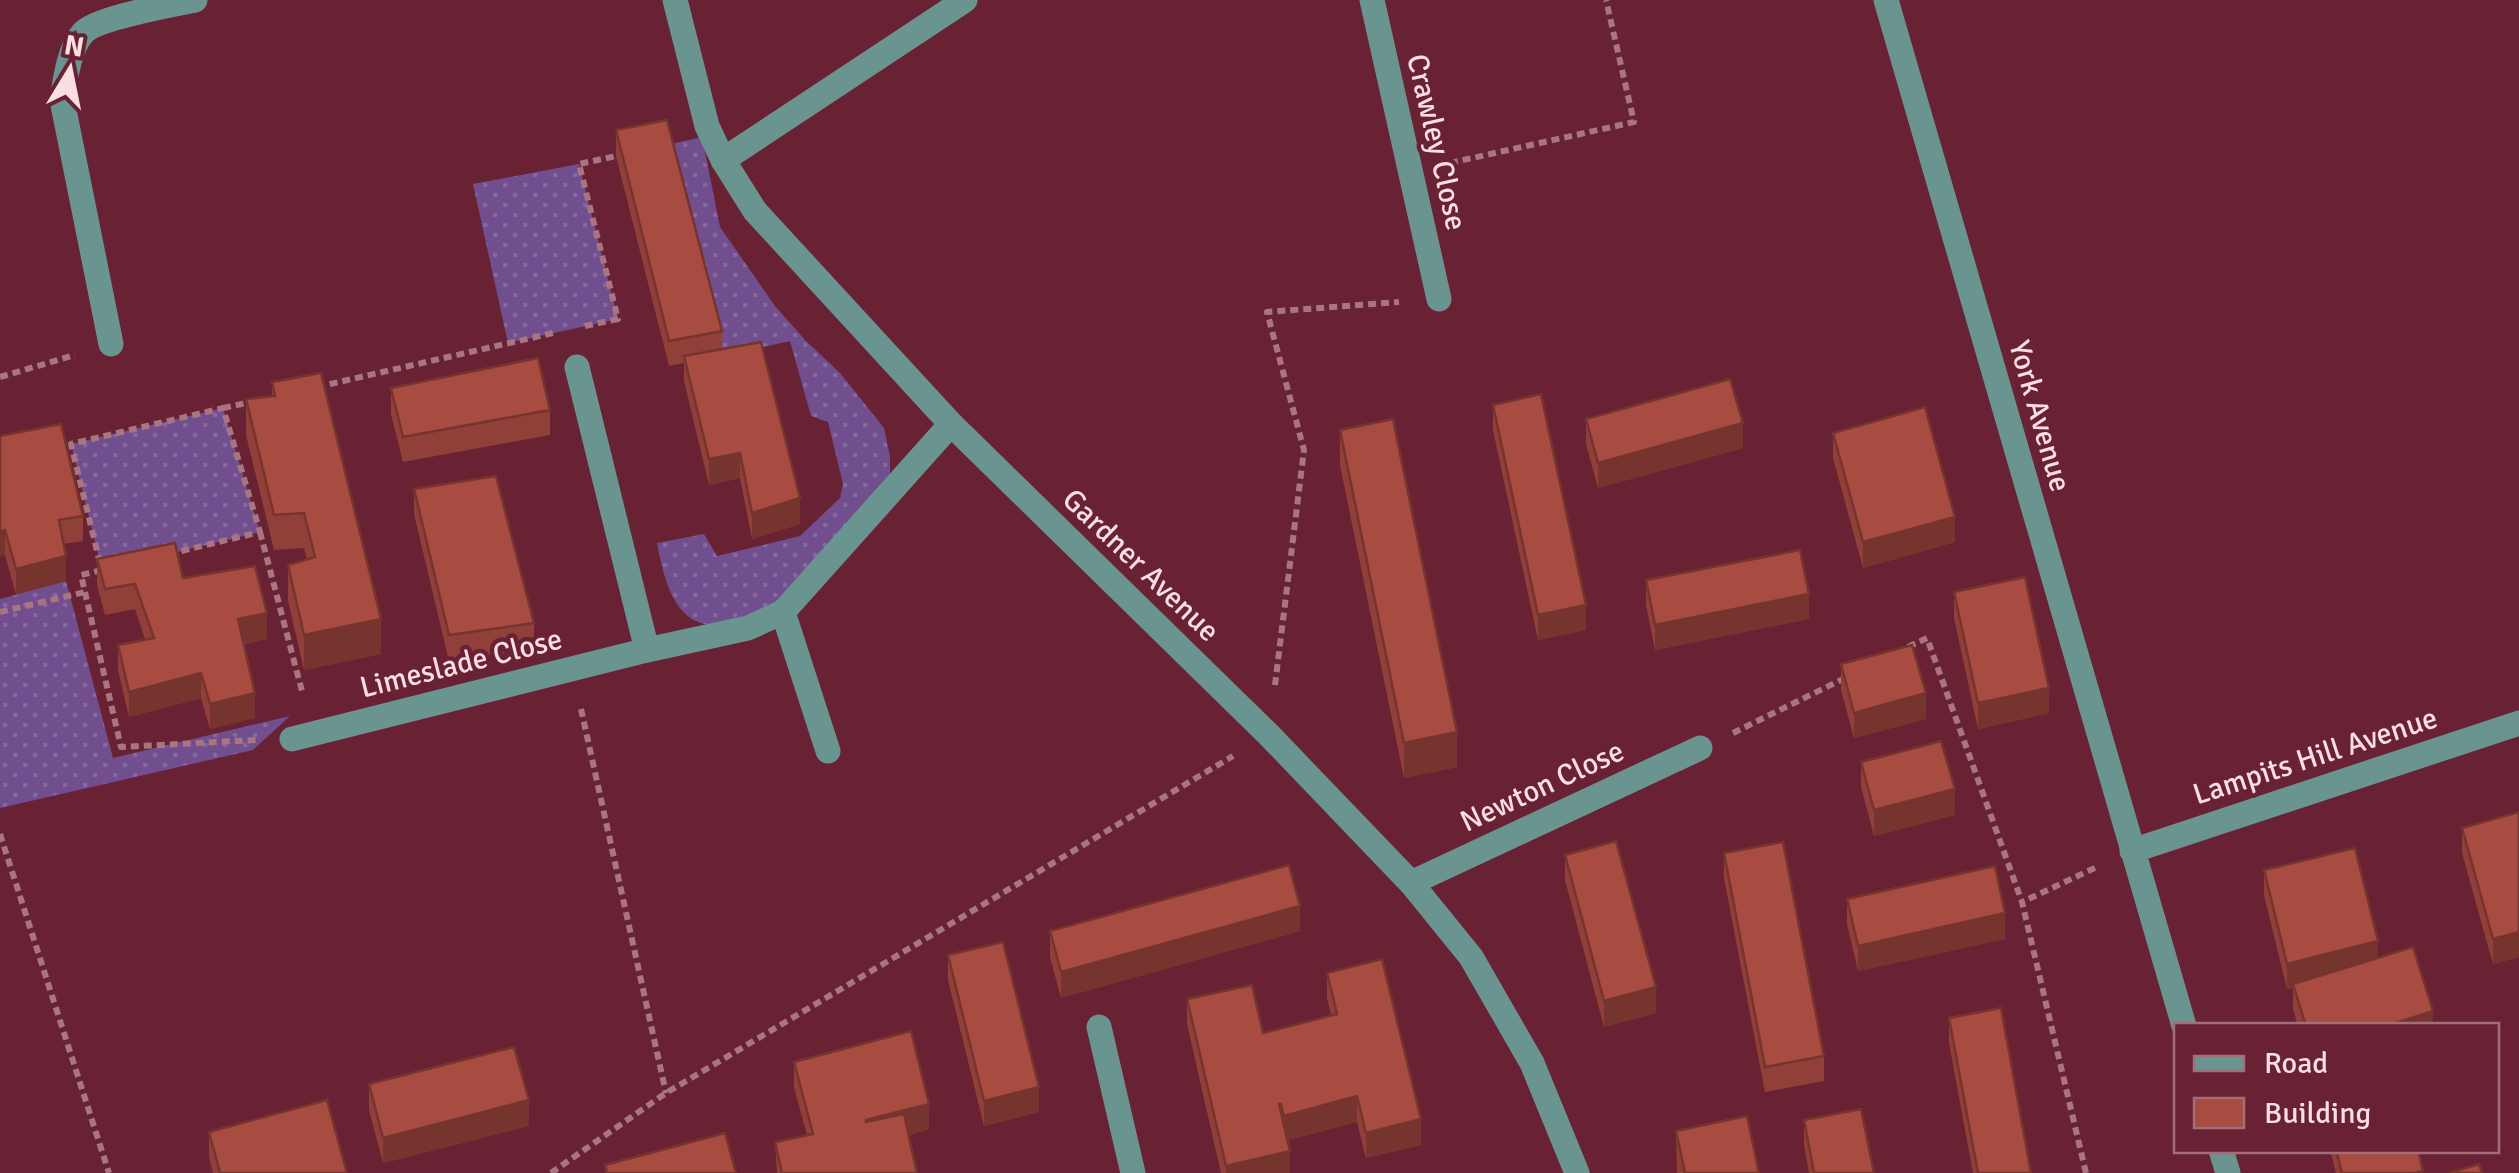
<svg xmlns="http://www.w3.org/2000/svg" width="2519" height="1173" font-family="Signika,sans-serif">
  <defs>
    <pattern id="grass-dots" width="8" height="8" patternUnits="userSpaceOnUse" patternTransform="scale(2.5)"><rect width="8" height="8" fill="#714e8e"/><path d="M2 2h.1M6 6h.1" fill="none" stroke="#86679e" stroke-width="1.8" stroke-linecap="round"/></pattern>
  </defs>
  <rect width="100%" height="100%" fill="#692234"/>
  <g fill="url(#grass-dots)">
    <path d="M702 137 720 227 775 306 806 341 840 373 884 428 890 456V479L783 612C766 615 726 626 711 625 672 622 663 573 657 543L704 534 717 556 800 536 840 498 843 484 828 422 811 416 790 341 722 356 667 145Z"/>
    <polygon points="579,164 618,319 508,343 473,184"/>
    <polygon points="223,408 260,532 102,570 71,444"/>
    <polygon points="66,581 113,758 290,716 253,750 0,808 0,599"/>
  </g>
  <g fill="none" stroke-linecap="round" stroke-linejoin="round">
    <g stroke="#a97581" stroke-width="6" stroke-dasharray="8 5" stroke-linecap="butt">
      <polyline points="1450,163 1634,122 1606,0"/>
      <polyline points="585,326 618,319 579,164 621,155"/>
      <polyline points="0,377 75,355"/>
      <polyline points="317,387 553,333"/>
      <polyline points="223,408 251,402"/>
      <polyline points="260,532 303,695"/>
      <polyline points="100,563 71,444 223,408 260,532 173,553"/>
      <polyline points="102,570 81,575 121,747 256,740"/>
      <polyline points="0,612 85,592"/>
      <polyline points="1908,647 1927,638 2022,902"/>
      <polyline points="1275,685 1304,450 1267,312 1399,302"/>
      <polyline points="581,709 666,1093"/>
      <polyline points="1733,733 1847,677"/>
      <polyline points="0,834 109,1173"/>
      <polyline points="551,1173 666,1093 1233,756"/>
      <polyline points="2086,1173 2022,902 2099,866"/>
    </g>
    <g stroke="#6a948f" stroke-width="25">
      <polyline points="675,0 707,126 723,160 755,211 951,424 1269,735 1411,883 1471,957 1532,1063 1577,1173"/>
      <polyline points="1372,0 1439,299"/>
      <polyline points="1886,0 2184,1026"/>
      <polyline points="723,160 965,0"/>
      <path d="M111 344 62 100C65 81 69 48 83 33 96 18 172 5 195 0"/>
      <polyline points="577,367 647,650"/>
      <polyline points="783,612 828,751"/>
      <polyline points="292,739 647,650 748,628 783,612 951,424"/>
      <polyline points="2132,851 2519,723"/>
      <polyline points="1411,883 1700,748"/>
      <polyline points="1099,1027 1133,1173"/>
      <polyline points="2221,1150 2228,1173"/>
    </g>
  </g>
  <g fill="#904038">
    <polygon points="616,130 722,331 722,349 800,524 752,539 740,478 709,485 684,381 684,363 669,366 616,156"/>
    <polygon points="272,382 381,654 304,670 288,601 288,565 307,560 304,548 274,550 246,435 246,399 272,396"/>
    <polygon points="391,388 550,410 550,435 403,462 391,414"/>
    <polygon points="1493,405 1586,630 1538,640 1493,430"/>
    <polygon points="1586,419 1743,448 1598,488 1586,444"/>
    <polygon points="1340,430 1457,767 1404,778 1340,465"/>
    <polygon points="1833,433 1955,542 1863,568 1833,458"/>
    <polygon points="0,436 83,516 83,541 63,544 66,581 16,594 5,555"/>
    <polygon points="414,489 534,623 534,649 449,661 414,514"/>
    <polygon points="97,559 183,578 267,639 244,644 255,718 210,729 201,698 129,717 118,670 118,645 145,639 135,609 105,615 97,585"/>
    <polygon points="1646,580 1809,619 1655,650 1646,605"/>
    <polygon points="1954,592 2049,713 1978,729 1954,618"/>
    <polygon points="1841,664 1926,719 1854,738 1841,690"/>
    <polygon points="1861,762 1955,815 1874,836 1861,787"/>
    <polygon points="2519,812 2519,957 2493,964 2462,853 2462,828"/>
    <polygon points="1724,853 1824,1056 1824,1081 1765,1092 1724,878"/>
    <polygon points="1565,855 1656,1013 1604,1027 1565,880"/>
    <polygon points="2264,870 2378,958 2433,1026 2298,1026 2293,1009 2293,988 2287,989 2264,895"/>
    <polygon points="1847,899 2005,939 1858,971 1847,924"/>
    <polygon points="1050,931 1300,931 1061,998 1050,957"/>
    <polygon points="948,955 1039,1112 984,1126 948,980"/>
    <polygon points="1327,973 1421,1145 1366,1158 1357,1122 1288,1140 1290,1173 1221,1173 1187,1024 1187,999 1263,1033 1331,1015 1327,998"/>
    <polygon points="1949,1018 2031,1173 1973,1173 1949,1043"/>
    <polygon points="794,1062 929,1129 909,1135 917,1173 777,1173 775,1142 807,1135 794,1087"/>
    <polygon points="369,1084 529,1126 383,1163 369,1110"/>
    <polygon points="1804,1120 1874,1173 1809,1173 1804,1145"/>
    <polygon points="1676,1131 1759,1173 1677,1173"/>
    <polygon points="209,1132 347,1173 213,1173 209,1157"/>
    <polygon points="2330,1150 2418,1150 2423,1173 2336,1173"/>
  </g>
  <g fill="#76342e">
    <polygon points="1743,423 1743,448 1598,488 1598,463"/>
    <polygon points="740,453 740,478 709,485 709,459"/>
    <polygon points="800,498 800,524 752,539 752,513"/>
    <polygon points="1955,517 1955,542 1863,568 1863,542"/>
    <polygon points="5,530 5,555 0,556 0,531"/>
    <polygon points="66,556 66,581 16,594 16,569"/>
    <polygon points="1809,594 1809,619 1655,650 1655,625"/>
    <polygon points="1586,605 1586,630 1538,640 1538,615"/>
    <polygon points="267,613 267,639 238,645 238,619"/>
    <polygon points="381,619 381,654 304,670 304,635"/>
    <polygon points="201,673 201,698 129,717 129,692"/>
    <polygon points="2049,688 2049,713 1978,729 1978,703"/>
    <polygon points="255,693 255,718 210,729 210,704"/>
    <polygon points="1926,693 1926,719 1854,738 1854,713"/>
    <polygon points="1457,732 1457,767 1404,778 1404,743"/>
    <polygon points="1955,789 1955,815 1874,836 1874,810"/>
    <polygon points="1300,906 1300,931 1061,998 1061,972"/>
    <polygon points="2005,913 2005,939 1858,971 1858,946"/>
    <polygon points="2519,932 2519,957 2493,964 2493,939"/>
    <polygon points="2378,941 2378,966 2293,984 2293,988 2287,989 2287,964"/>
    <polygon points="1656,987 1656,1013 1604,1027 1604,1001"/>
    <polygon points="2433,1011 2433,1026 2386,1026"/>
    <polygon points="1039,1087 1039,1112 984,1126 984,1101"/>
    <polygon points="1357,1096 1357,1122 1284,1141 1284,1116"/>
    <polygon points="529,1100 529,1126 383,1163 383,1138"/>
    <polygon points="929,1104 929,1129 866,1145 866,1120"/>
    <polygon points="1421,1119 1421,1145 1366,1158 1366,1133"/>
    <polygon points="1290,1151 1290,1173 1226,1173 1226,1166"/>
  </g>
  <g fill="#a84b41" stroke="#76342e" stroke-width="2.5">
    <polygon points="667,120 722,331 669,341 616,130"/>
    <polygon points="761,342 800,498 752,513 740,453 709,459 684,356"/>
    <polygon points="538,358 550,410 403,437 391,388"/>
    <polygon points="321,373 381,619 304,635 288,565 315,557 304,513 274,515 246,399 275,396 272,382"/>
    <polygon points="1730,379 1743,423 1598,463 1586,419"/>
    <polygon points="1541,394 1586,605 1538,615 1493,405"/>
    <polygon points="1925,407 1955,517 1863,542 1833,433"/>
    <polygon points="1393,419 1457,732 1404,743 1340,430"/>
    <polygon points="61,424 83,516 59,520 66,556 16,569 5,530 0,531 0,436"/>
    <polygon points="496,476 534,623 449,635 414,489"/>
    <polygon points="175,543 183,578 255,566 267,613 238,619 255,693 210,704 201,673 129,692 118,645 154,638 135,584 105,589 97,559"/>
    <polygon points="1800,550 1809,594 1655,625 1646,580"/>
    <polygon points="2025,577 2049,688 1978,703 1954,592"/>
    <polygon points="1912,645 1926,693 1854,713 1841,664"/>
    <polygon points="1941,741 1955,789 1874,810 1861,762"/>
    <polygon points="2519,812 2519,932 2493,939 2462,828"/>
    <polygon points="1616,841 1656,987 1604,1001 1565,855"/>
    <polygon points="1783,842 1824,1056 1765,1067 1724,853"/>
    <polygon points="2355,848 2378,941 2287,964 2264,870"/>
    <polygon points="1289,865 1300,906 1061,972 1050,931"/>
    <polygon points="1995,866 2005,913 1858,946 1847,899"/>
    <polygon points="1003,942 1039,1087 984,1101 948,955"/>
    <polygon points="2413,947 2433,1011 2386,1026 2306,1026 2293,984"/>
    <polygon points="1382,959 1421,1119 1366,1133 1357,1096 1284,1116 1281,1104 1279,1104 1290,1151 1226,1166 1187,999 1252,985 1263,1033 1337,1014 1327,973"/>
    <polygon points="2001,1008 2031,1173 1978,1173 1949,1018"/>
    <polygon points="911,1031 929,1104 866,1120 866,1122 904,1114 917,1173 782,1173 775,1142 813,1134 794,1062"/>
    <polygon points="514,1047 529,1100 383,1138 369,1084"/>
    <polygon points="327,1100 347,1173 220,1173 209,1132"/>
    <polygon points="1861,1109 1874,1173 1814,1173 1804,1120"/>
    <polygon points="1747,1116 1759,1173 1685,1173 1676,1131"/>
    <polygon points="725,1133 736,1173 607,1173 605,1165"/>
    <polygon points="2336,1150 2418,1150 2423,1171 2414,1173 2342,1173"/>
    <polygon points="2479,1164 2482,1173 2449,1173"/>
  </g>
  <g text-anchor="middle" stroke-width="9" stroke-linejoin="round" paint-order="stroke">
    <g font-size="30" fill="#f9dee2" stroke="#692234">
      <text transform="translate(1437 142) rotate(77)" y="10">Crawley Close</text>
      <text transform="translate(2040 416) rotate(74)" y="10">York Avenue</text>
      <text transform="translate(1141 565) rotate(44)" y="10">Gardner Avenue</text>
      <text transform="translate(461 663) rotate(-14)" y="10">Limeslade Close</text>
      <text transform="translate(2315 756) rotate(-18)" y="10">Lampits Hill Avenue</text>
      <text transform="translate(1542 786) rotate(-25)" y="10">Newton Close</text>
    </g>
  </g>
  <rect x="2174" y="1023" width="325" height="130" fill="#692234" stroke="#a36d7a" stroke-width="2.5"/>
  <rect x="2194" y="1056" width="50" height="15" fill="#6a948f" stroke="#a36d7a" stroke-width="2.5"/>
  <text x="2264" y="1073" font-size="30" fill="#f9dee2">Road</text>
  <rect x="2194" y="1098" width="50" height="30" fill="#a84b41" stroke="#a36d7a" stroke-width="2.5"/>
  <text x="2264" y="1123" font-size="30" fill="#f9dee2">Building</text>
  <g transform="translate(70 70) rotate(10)" stroke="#692234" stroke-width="8" paint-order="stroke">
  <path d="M0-8L18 38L0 25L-18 38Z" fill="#f9dee2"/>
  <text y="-15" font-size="28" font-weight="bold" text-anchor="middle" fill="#f9dee2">N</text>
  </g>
</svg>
